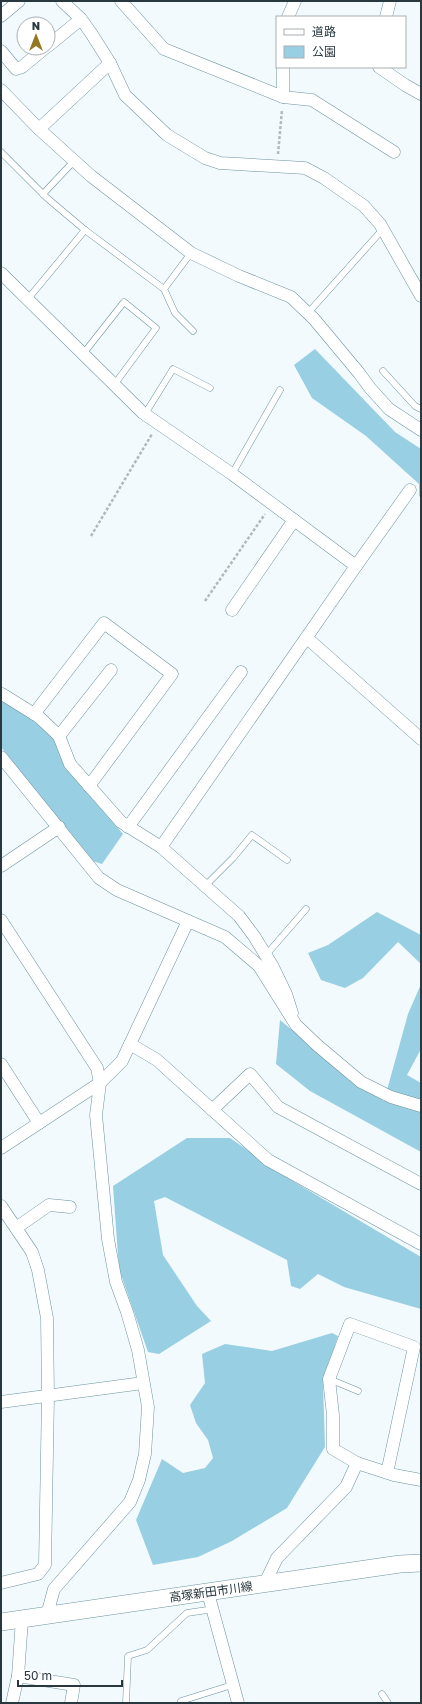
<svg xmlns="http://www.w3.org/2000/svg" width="422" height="1704" font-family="'Golos Text','Noto Sans JP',sans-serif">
  <rect width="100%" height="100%" fill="#f2fafd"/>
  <g fill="#99cfe2">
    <polygon points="315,349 395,432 421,449 421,498 419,496 419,484 366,436 312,398 294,365"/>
    <polygon points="1,696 55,738 69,771 123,834 102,864 92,861 1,747"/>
    <polygon points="377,912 421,935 421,964 398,942 363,978 345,988 321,980 308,953 328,945"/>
    <polygon points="421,984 421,1049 407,1075 421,1083 421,1152 310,1091 276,1064 280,1020 344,1073 384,1101 408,1014"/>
    <polygon points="187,1138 230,1138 291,1180 421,1257 421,1309 344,1287 318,1274 300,1289 291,1286 287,1260 165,1197 154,1201 163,1255 197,1306 211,1321 159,1354 148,1352 119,1269 113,1186"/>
    <polygon points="332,1333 338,1336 323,1383 325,1447 287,1508 232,1541 198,1557 153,1565 136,1520 162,1459 183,1473 205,1468 213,1458 208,1440 196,1423 190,1405 205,1383 202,1354 225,1344 272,1351"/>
  </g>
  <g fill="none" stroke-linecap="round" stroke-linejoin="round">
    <g stroke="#6d93a0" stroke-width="7">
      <g id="service">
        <polyline points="1,152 47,198 85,230 164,289 175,313 193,331"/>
        <polyline points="43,194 74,161"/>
        <polyline points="164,289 191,253"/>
        <polyline points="27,300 85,230"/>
        <polyline points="308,313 383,229"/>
        <polyline points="83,354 124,302 156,328 114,385"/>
        <polyline points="383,371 415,406 421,409"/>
        <polyline points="145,414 173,369 210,388"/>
        <polyline points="232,474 280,390"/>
        <polyline points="205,886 233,858 252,835 287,860"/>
        <polyline points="266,955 306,909"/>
        <polyline points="329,1379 358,1391"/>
        <polyline points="382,1694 388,1703"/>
        <polyline points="181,1701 232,1685"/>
        <polyline points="126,1703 128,1656 147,1650 187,1613 214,1609"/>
      </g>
    </g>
    <g stroke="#6d93a0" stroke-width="13">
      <g id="minor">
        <polyline points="62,1 81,19 91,33 110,63 125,95 167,135 205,158 220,163 305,168 324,178 364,206 380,224 421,296"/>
        <polyline points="121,1 164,49 283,97 312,100 394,152"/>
        <polyline points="1,16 19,1"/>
        <polyline points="288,17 295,1"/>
        <polyline points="386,17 390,1"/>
        <polyline points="48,46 81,19"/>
        <polyline points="1,51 16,69 22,67 45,48"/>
        <polyline points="379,67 405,85 421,94"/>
        <polyline points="1,90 39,129 91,176 191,253 239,276 291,297 314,319 359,373 370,388 389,409 421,430"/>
        <polyline points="283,97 283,67"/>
        <polyline points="39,129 110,63"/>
        <polyline points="1,273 143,413 232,474 356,566"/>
        <polyline points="232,610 294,520"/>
        <polyline points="307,638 421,739"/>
        <polyline points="2,694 39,717 59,736 70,764 121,822 161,847 239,916 254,936 273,967 286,994 292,1013"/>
        <polyline points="34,714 104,623 172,674 89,786"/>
        <polyline points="59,736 111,670"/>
        <polyline points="1,757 99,878 117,890 225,937 259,966 296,1025 317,1045 361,1082 391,1097 421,1106"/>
        <polyline points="128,827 241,672"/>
        <polyline points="161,847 356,566 410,490"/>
        <polyline points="1,866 59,827"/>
        <polyline points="1,920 97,1068 100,1083 96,1115 108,1239 116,1282 127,1312 138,1350 148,1407 145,1454 139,1480 130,1502 54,1589 47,1615"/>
        <polyline points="130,1044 157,1060 268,1160 421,1244"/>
        <polyline points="1,1064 39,1123"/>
        <polyline points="212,1110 250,1074 278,1107 421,1184"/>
        <polyline points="1,1148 100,1083 122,1061 188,921"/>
        <polyline points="1,1206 32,1252 38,1270 47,1318 48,1396 45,1565 38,1574 1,1583"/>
        <polyline points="16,1228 49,1205 70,1207"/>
        <polyline points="1,1402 143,1383"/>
        <polyline points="387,1473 414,1347 350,1324 329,1379 333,1415 333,1449 357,1463 394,1475 421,1480"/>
        <polyline points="264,1585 277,1558 346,1487 357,1463"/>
        <polyline points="208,1593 238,1703"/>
        <polyline points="18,1676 74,1685 71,1703"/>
        <polyline points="12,1703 18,1676 22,1619"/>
      </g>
    </g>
    <g stroke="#6d93a0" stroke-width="18">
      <polyline id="secondary" points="1,1622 400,1564 421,1563"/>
    </g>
    <g stroke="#afbabe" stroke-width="2.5" stroke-dasharray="3 2" stroke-linecap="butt">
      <polyline points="278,154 282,110"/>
      <polyline points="91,536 152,434"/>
      <polyline points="205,601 265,514"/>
    </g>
    <use href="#service" stroke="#fff" stroke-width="6"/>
    <use href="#minor" stroke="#fff" stroke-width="12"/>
    <use href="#secondary" stroke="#fff" stroke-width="17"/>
  </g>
  <g text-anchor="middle" stroke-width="4" stroke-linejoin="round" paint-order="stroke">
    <g font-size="12" fill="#28383e" stroke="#fff">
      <text transform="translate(211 1592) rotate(-8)" y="4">高塚新田市川線</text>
    </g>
  </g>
  <rect width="422" height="1704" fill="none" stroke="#28383e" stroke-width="4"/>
  <rect x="276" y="16" width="130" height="52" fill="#ffffff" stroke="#a9afb2"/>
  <rect x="284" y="29" width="20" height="6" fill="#ffffff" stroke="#a9afb2"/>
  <text x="312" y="36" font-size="12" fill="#28383e">道路</text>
  <rect x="284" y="46" width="20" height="12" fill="#99cfe2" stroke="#a9afb2"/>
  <text x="312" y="56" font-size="12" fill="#28383e">公園</text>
  <g transform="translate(36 36)"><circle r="19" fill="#ffffff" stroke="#a9afb2"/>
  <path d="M0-3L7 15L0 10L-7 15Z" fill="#93781f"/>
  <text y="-6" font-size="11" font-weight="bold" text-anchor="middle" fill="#28383e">N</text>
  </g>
  <path d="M18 1680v6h104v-6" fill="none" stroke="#28383e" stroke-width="2"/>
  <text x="24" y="1680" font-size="12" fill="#28383e" stroke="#ffffff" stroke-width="3" paint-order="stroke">50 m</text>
</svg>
